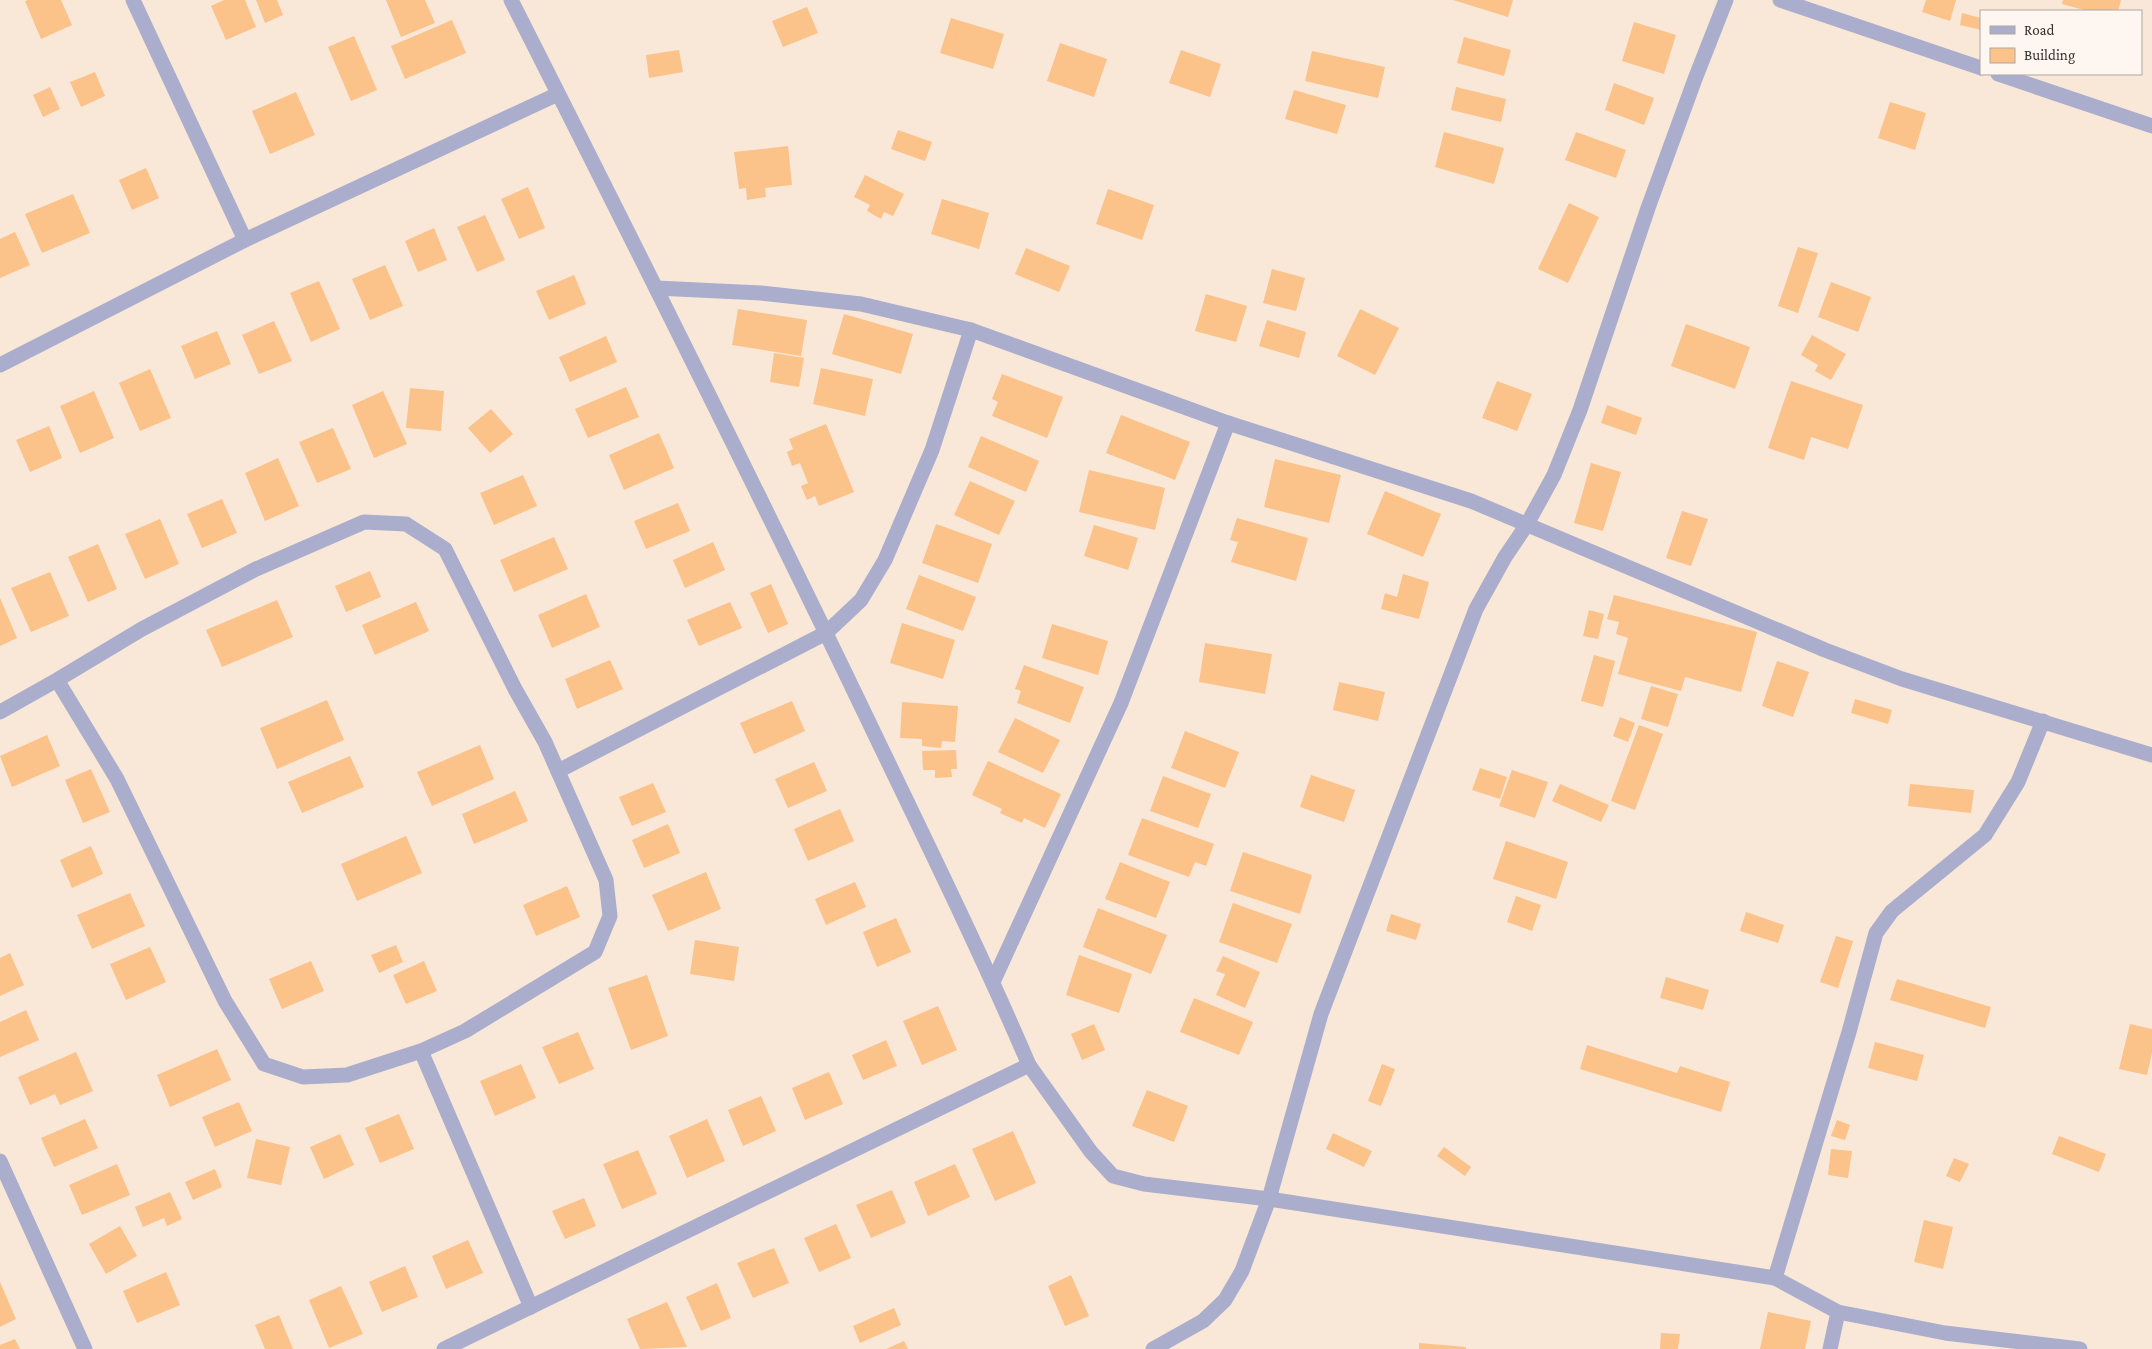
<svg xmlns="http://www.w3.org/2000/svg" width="2152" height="1349" font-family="'Crimson Pro',serif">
  <rect width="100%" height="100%" fill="#f9e8d8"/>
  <g fill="#fbc28a">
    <polygon points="28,0 61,0 72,25 41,39 25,1"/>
    <polygon points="224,0 245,0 256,27 226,40 211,6"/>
    <polygon points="256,0 277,0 283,15 265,23"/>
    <polygon points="386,0 425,0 435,23 401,37"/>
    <polygon points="1453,0 1513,0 1508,17"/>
    <polygon points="1926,0 1956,0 1950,21 1922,12"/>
    <polygon points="2063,0 2121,0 2118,11 2088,11 2062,4"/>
    <polygon points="807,7 818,33 783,47 772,21"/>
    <polygon points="1962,13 1981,18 1981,30 1960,25"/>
    <polygon points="951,18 1004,34 993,69 940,53"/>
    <polygon points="452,20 466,53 405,79 391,46"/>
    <polygon points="1634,22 1676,35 1664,74 1622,61"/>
    <polygon points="354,36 377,90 351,101 328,47"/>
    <polygon points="1464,37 1511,50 1504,76 1457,63"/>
    <polygon points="1060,43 1107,59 1094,97 1047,81"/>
    <polygon points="679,50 683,72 649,78 646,55"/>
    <polygon points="1181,50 1221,64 1210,97 1169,83"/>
    <polygon points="1312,51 1385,67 1378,98 1305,81"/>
    <polygon points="95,72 105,96 81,107 70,82"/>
    <polygon points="1614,83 1654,98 1644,125 1605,110"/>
    <polygon points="50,87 60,109 43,117 33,95"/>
    <polygon points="1456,87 1506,99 1501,122 1451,110"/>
    <polygon points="1294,90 1346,105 1337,134 1285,119"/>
    <polygon points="296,92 315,135 270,154 252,111"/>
    <polygon points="1890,102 1926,113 1915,150 1878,138"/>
    <polygon points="898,130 932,142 925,161 891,149"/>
    <polygon points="1444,132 1504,148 1494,184 1435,167"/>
    <polygon points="1576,132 1626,150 1616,178 1565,160"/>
    <polygon points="788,146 792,185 765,188 766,197 747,200 746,188 739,189 734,152"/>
    <polygon points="146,168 159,198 132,210 119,180"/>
    <polygon points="865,175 904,194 893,216 884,212 881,219 867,211 870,205 854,197"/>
    <polygon points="528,187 545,228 519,239 501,199"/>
    <polygon points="1108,189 1154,205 1142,240 1096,224"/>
    <polygon points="73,194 90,233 42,253 25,214"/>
    <polygon points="942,199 989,213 979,249 931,234"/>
    <polygon points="1569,203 1599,217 1568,283 1538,269"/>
    <polygon points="485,215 505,260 477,272 457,227"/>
    <polygon points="434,228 447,260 418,272 405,241"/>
    <polygon points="15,232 30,265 0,278 0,239"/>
    <polygon points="1798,247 1818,253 1798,313 1778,306"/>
    <polygon points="1026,248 1070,266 1059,292 1015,274"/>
    <polygon points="385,265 403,306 370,320 352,279"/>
    <polygon points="1272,269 1305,278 1296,311 1263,303"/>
    <polygon points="574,275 586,304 549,320 536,291"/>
    <polygon points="319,281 340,329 311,342 290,293"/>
    <polygon points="1831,282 1871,297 1858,332 1818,317"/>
    <polygon points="1206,294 1247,306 1236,342 1195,331"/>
    <polygon points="738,309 807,320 801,356 732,345"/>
    <polygon points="1360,309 1399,328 1375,375 1337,356"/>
    <polygon points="844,314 913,334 901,374 832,354"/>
    <polygon points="1267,320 1306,332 1299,358 1259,346"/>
    <polygon points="274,321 292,361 259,374 242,335"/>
    <polygon points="1686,324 1750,347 1735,389 1671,366"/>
    <polygon points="217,331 231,364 195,379 181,346"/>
    <polygon points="1812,335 1846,354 1831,380 1815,371 1818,365 1801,355"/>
    <polygon points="606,336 617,362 570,382 559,357"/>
    <polygon points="774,353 804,358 799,387 770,382"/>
    <polygon points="821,368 873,379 865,416 813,404"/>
    <polygon points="150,369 171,418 140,431 119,383"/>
    <polygon points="1002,374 1063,397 1047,438 992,416 998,402 992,399"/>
    <polygon points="1497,381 1532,394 1517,431 1482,418"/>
    <polygon points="1791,381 1863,405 1848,449 1811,437 1804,460 1768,448"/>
    <polygon points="626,387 639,417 588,438 575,409"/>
    <polygon points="410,388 444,391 441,431 406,428"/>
    <polygon points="94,391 114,438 80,453 60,406"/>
    <polygon points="383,391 407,444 374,458 352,405"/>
    <polygon points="1607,405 1642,418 1636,435 1601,423"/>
    <polygon points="491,409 513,434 490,453 468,428"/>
    <polygon points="1121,415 1190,442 1175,480 1106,453"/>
    <polygon points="826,424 854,492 819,506 815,496 807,500 801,486 808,483 800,463 792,466 787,452 793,449 789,439"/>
    <polygon points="49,426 62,458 30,472 16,440"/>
    <polygon points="333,428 351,469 317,483 299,442"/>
    <polygon points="659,433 674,468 624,490 609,455"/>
    <polygon points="981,436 1039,461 1026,492 968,467"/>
    <polygon points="278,458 299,506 265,521 245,473"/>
    <polygon points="1275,459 1341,475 1329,523 1264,507"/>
    <polygon points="1591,463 1621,472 1603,531 1574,523"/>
    <polygon points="1089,470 1165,488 1155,530 1079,512"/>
    <polygon points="523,475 537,506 494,525 480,493"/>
    <polygon points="970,481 1015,501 999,535 954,515"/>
    <polygon points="1385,491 1441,514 1423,557 1367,534"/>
    <polygon points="222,499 237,533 202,548 187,514"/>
    <polygon points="678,503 690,531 646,549 634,521"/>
    <polygon points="1682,511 1708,519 1691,566 1666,558"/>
    <polygon points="1237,518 1308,538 1296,581 1231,562 1238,542 1230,540"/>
    <polygon points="160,519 179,564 145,579 125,534"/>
    <polygon points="936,524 992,544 978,583 922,563"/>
    <polygon points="1094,525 1138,538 1128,570 1084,556"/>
    <polygon points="554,537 568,569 514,592 500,560"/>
    <polygon points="713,542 725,570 685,588 673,560"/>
    <polygon points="98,544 117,589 88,602 68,557"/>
    <polygon points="370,571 381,597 346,612 335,586"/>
    <polygon points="50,572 69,616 31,632 11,588"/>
    <polygon points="1403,574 1429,582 1419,619 1381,609 1385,593 1397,597"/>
    <polygon points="919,575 976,597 963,631 906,609"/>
    <polygon points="771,584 788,624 768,633 750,593"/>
    <polygon points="586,594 600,627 552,648 538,615"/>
    <polygon points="1614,595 1757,632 1741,692 1685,677 1681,691 1618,674 1628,638 1616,634 1619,622 1607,619"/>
    <polygon points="0,598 17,638 0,646"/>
    <polygon points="277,600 293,637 222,667 206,630"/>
    <polygon points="416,602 429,631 375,655 362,625"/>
    <polygon points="730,602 742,628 699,646 687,620"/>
    <polygon points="1589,610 1604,614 1598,639 1583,636"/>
    <polygon points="902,623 955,640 943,679 890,663"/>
    <polygon points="1052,624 1108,641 1098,675 1042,658"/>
    <polygon points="1205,643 1272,654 1265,694 1199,682"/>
    <polygon points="1594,655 1615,661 1603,707 1581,701"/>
    <polygon points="610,660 623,689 577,709 565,679"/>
    <polygon points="1777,661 1809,672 1793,717 1762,706"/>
    <polygon points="1024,665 1084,687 1070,723 1017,703 1021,691 1015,689"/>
    <polygon points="1339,682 1385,692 1378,721 1333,710"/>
    <polygon points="1651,686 1678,694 1668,727 1641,719"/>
    <polygon points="1855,699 1892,710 1888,724 1851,713"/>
    <polygon points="327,700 344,740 277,769 260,728"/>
    <polygon points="792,701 805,731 754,754 740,723"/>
    <polygon points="902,702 958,706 955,742 942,741 941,748 922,746 922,739 900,738"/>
    <polygon points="1620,717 1635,723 1628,742 1613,736"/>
    <polygon points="1015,718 1060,740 1043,773 998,752"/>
    <polygon points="1639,725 1663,734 1635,810 1611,801"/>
    <polygon points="1185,731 1239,752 1225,788 1171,768"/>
    <polygon points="47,735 60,766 12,787 0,756"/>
    <polygon points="480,745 494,779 432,806 417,772"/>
    <polygon points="956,750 957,769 951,769 952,777 935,778 935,770 923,770 922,751"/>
    <polygon points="350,756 364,787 302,813 288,782"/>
    <polygon points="988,761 1061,794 1045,828 1024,818 1022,823 1000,813 1002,809 972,795"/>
    <polygon points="814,762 827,791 788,808 775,779"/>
    <polygon points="1480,768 1507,777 1500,799 1472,790"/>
    <polygon points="91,769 110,812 83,823 65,780"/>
    <polygon points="1512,770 1548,782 1535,818 1499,806"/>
    <polygon points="1311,775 1355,790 1344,822 1300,807"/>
    <polygon points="1163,776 1211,794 1198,828 1150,811"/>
    <polygon points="653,783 666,812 632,826 619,797"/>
    <polygon points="1560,784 1609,805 1601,822 1552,801"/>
    <polygon points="1910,784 1974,790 1971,813 1908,806"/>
    <polygon points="515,791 528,821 474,844 462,814"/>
    <polygon points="840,809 854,841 808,861 794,829"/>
    <polygon points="1142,818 1214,844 1206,866 1195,862 1189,877 1128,855"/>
    <polygon points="668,824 680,853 644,868 632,840"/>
    <polygon points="406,836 422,873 357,901 341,864"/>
    <polygon points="1506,841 1568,862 1556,899 1493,879"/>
    <polygon points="91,846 103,874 72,888 60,860"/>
    <polygon points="1243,852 1312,875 1300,914 1230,891"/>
    <polygon points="1120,862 1170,882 1156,918 1105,899"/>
    <polygon points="706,872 721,909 668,931 652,895"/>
    <polygon points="855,882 866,907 826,925 815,899"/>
    <polygon points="567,886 580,917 536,936 523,905"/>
    <polygon points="130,893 145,926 92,949 77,915"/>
    <polygon points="1516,896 1541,905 1532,931 1507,922"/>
    <polygon points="1233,903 1292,924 1277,963 1219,942"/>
    <polygon points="1098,908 1167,935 1151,974 1083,947"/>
    <polygon points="1746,912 1784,925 1778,943 1740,931"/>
    <polygon points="1391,914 1421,924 1416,940 1386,931"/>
    <polygon points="896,918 911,952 877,967 863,932"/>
    <polygon points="1836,936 1853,941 1838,988 1820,982"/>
    <polygon points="695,940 739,947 734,981 690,974"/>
    <polygon points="396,945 403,962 379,973 371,955"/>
    <polygon points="150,947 166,982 126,1000 110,964"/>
    <polygon points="10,953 24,985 0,996 0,958"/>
    <polygon points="1079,955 1132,974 1119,1013 1066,995"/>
    <polygon points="1223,956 1260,972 1245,1008 1216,995 1225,974 1216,971"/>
    <polygon points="311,961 324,991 282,1009 269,979"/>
    <polygon points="424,961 437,991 406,1004 393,975"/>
    <polygon points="647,975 668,1036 631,1050 608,988"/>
    <polygon points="1666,977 1709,990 1703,1010 1660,998"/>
    <polygon points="1897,979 1991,1007 1985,1028 1890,1000"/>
    <polygon points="1194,998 1253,1022 1239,1055 1180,1032"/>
    <polygon points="938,1006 957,1050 922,1065 903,1021"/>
    <polygon points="26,1010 39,1040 0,1057 0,1022"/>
    <polygon points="1094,1024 1105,1050 1082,1060 1071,1034"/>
    <polygon points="2130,1024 2152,1029 2152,1053 2147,1075 2119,1069"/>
    <polygon points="578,1032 594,1069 559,1084 542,1047"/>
    <polygon points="886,1040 897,1066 863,1080 852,1055"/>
    <polygon points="1875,1042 1924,1055 1917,1081 1868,1068"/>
    <polygon points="1587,1045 1677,1073 1680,1066 1730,1082 1721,1112 1580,1069"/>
    <polygon points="217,1049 231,1080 170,1107 157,1075"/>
    <polygon points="76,1052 93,1091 60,1105 55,1094 30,1105 18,1077"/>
    <polygon points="521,1064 536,1098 495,1116 480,1081"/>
    <polygon points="1382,1064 1395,1069 1381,1106 1368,1101"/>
    <polygon points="829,1072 843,1104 805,1120 792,1088"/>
    <polygon points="1147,1090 1188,1106 1174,1142 1132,1126"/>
    <polygon points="761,1096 776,1131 743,1146 728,1110"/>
    <polygon points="239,1102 252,1131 215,1147 202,1117"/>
    <polygon points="399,1114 414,1149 380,1163 365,1128"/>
    <polygon points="85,1119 98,1148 54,1167 41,1138"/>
    <polygon points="707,1119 725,1161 687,1178 669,1136"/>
    <polygon points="1837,1120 1850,1125 1845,1140 1831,1136"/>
    <polygon points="1013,1131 1036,1183 995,1201 972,1149"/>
    <polygon points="1333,1133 1372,1151 1364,1167 1326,1149"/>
    <polygon points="340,1134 354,1165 324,1179 310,1147"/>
    <polygon points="2059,1136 2106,1154 2099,1172 2052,1154"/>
    <polygon points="256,1139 290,1147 281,1185 247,1178"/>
    <polygon points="1444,1147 1471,1167 1465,1176 1437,1156"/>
    <polygon points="1831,1149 1852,1151 1848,1178 1828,1175"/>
    <polygon points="638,1150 657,1194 622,1209 603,1164"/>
    <polygon points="1954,1158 1969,1164 1960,1182 1946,1176"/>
    <polygon points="117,1164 130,1195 82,1215 69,1185"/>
    <polygon points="955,1164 970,1197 928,1216 914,1182"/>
    <polygon points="215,1169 222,1187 193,1200 185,1182"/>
    <polygon points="892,1190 906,1223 871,1238 856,1205"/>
    <polygon points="170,1192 182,1219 167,1226 164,1218 143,1227 135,1207"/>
    <polygon points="584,1198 596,1226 565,1239 552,1211"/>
    <polygon points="1924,1220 1953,1227 1943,1269 1914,1262"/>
    <polygon points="836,1224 851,1258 819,1272 804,1238"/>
    <polygon points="120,1226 137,1256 106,1274 89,1244"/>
    <polygon points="468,1240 483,1273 446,1289 432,1256"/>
    <polygon points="774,1248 789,1283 753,1298 737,1263"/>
    <polygon points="405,1266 418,1297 382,1312 369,1282"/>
    <polygon points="166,1272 180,1305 137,1323 123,1291"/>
    <polygon points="1071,1275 1089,1316 1065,1326 1048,1286"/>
    <polygon points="0,1282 16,1319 0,1327"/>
    <polygon points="717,1283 731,1318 701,1331 686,1297"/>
    <polygon points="341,1286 363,1334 329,1348 309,1300"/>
    <polygon points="667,1302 687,1347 640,1349 627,1319"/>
    <polygon points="894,1308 901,1325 860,1343 853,1326"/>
    <polygon points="1768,1312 1811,1321 1805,1349 1760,1349"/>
    <polygon points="279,1315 293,1349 265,1349 255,1325"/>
    <polygon points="1661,1333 1680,1334 1678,1349 1660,1349"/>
    <polygon points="15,1339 20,1349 0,1349 0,1345"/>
    <polygon points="904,1341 908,1349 886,1349"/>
    <polygon points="1419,1343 1466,1347 1466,1349 1419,1349"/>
  </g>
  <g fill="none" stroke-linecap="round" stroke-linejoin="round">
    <g stroke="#aaaecc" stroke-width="15">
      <polyline points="133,0 245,240"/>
      <polyline points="1780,0 1981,68"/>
      <polyline points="1998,74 2152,126"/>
      <polyline points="656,288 761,293 861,304 971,330 1228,423 1471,501 1825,650 1902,679 2152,755"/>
      <polyline points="0,365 245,240 558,94"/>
      <polyline points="0,712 57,680 142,629 256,569 364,522 406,524 445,549 515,689 545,742 606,880 610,916 595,952 465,1031 421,1051 347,1075 303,1077 264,1064 225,1001 117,779 57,680"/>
      <polyline points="558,771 826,633 861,600 885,560 932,450 971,330"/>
      <polyline points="993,982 1121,703 1228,423"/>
      <polyline points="421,1051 531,1307"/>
      <polyline points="1029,1065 1091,1152 1113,1176 1144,1184 1269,1199 1775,1278 1838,1312 1945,1333 2080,1349"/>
      <polyline points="0,1161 85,1349"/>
      <polyline points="1775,1278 1849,1032 1876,933 1892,911 1985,835 2018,782 2043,721"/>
      <path d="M444 1349 1029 1065C978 946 921 831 865 714 750 475 631 237 511 0"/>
      <polyline points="1153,1349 1203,1321 1225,1300 1242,1271 1269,1199 1321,1014 1476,609 1505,557 1526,526 1554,475 1580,410 1648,208 1695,79 1726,0"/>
      <polyline points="1830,1349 1838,1312"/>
    </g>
  </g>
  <rect x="1980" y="10" width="162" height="65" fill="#fef7f1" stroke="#aea7a1"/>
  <rect x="1990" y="26" width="25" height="8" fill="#aaaecc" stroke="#aea7a1"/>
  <text x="2024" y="35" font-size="15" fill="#352f29">Road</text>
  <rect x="1990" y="48" width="25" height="15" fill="#fbc28a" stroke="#aea7a1"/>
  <text x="2024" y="60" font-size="15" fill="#352f29">Building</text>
</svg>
